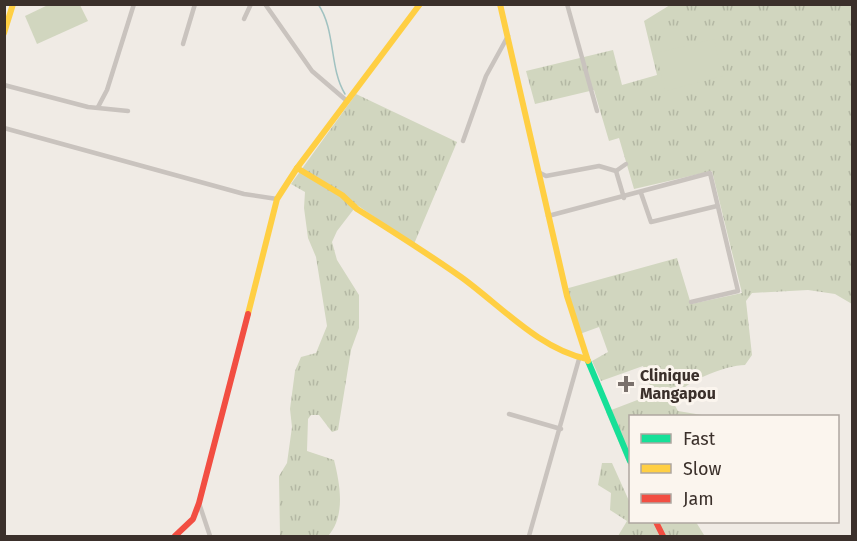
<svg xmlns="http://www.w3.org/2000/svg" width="857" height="541" font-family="'Fira Sans',sans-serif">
  <defs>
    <pattern id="grass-tufts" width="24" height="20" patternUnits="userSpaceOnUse" patternTransform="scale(1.5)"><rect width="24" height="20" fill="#d1d6bf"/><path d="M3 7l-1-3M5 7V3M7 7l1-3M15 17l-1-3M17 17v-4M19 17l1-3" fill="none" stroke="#b4b8a4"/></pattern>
  </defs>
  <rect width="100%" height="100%" fill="#f0ebe5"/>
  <g fill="url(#grass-tufts)">
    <path d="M670 5H852V304L835 294 808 290 752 293 746 301 752 355 745 365C727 365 677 383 673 402L678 411 708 416H630V469L606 412 653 394 643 366 601 381 592 361 608 352 599 327 577 335 565 289 677 258 691 304 742 293 712 171 634 189 619 138 609 141 594 90 535 104 526 71 613 50 622 85 657 75 644 21Z"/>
    <path d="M356 94 457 142 414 244 357 205 337 231 332 242 337 260 359 295V328L351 350 338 430 332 432 319 415H311L308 419 307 451 334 460C340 484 346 516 328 536H280L279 476 287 463 292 427 290 409 295 371 301 357 316 353 327 326 316 257 308 238 304 208 305 192 291 184Z"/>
    <polygon points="602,463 612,463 630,503 630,522 696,522 704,535 708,536 618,536 627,521 610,510 611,493 598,485"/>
  </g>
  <g fill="#d1d6bf">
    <polygon points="50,4 80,5 88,21 37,44 25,16"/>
    <polygon points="714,39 723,76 665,91 656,53"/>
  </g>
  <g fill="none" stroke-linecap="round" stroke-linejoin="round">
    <path stroke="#a1c2c1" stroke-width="1.5" d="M318 4C336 30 329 68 345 94"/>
    <g stroke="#c9c3be" stroke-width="4.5">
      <polyline points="265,4 312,71 347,101"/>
      <polyline points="567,4 597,111"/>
      <polyline points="244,19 251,4"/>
      <polyline points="183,44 195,4"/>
      <polyline points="4,85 88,107 128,111"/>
      <polyline points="98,107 107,90 134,4"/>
      <polyline points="4,128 244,194 277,199"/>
      <polyline points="463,141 486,76 508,36"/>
      <polyline points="616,171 626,164"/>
      <polyline points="538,172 546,176 599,166 616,171 624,198"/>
      <polyline points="641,193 651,222 717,206"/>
      <polyline points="548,216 710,173 738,291 691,302"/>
      <polyline points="509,414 561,429"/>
      <polyline points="199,503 210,536"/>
      <polyline points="529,536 579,359"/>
    </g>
    <polyline stroke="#16e098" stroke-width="6" points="588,361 630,461"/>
    <g stroke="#ffcf43" stroke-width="6">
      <polyline points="500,4 567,296 588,361"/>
      <polyline points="4,33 13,4"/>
      <path d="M297 168 342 195 357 209C392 231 427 253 461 277 500 305 539 349 587 359"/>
      <polyline points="248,314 277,199 297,168 420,4"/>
    </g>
    <g stroke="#f24e42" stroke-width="6">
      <polyline points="656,522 663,536"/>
      <polyline points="175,536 193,519 199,503 248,314"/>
    </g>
  </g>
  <path fill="#7a716c" stroke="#fbf5ee" stroke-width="2" d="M623 375h6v6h6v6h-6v6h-6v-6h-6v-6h6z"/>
  <g text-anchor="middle" stroke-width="6" stroke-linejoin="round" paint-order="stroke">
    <g font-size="16" font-weight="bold" fill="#3b302b" stroke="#fbf5ee" text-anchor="start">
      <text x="640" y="381">Clinique<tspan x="640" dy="18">Mangapou</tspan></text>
    </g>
  </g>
  <rect width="857" height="541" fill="none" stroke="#3b302b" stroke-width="12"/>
  <rect x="629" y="415" width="210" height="108" fill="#fbf5ee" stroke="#aea6a0" stroke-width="1.5"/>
  <rect x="641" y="434" width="30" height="9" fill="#16e098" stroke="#aea6a0" stroke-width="1.5"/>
  <text x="683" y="445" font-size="18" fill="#3b302b">Fast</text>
  <rect x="641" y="464" width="30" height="9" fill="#ffcf43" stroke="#aea6a0" stroke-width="1.5"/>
  <text x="683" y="475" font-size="18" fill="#3b302b">Slow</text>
  <rect x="641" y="494" width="30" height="9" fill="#f24e42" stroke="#aea6a0" stroke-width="1.5"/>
  <text x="683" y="505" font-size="18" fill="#3b302b">Jam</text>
</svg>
